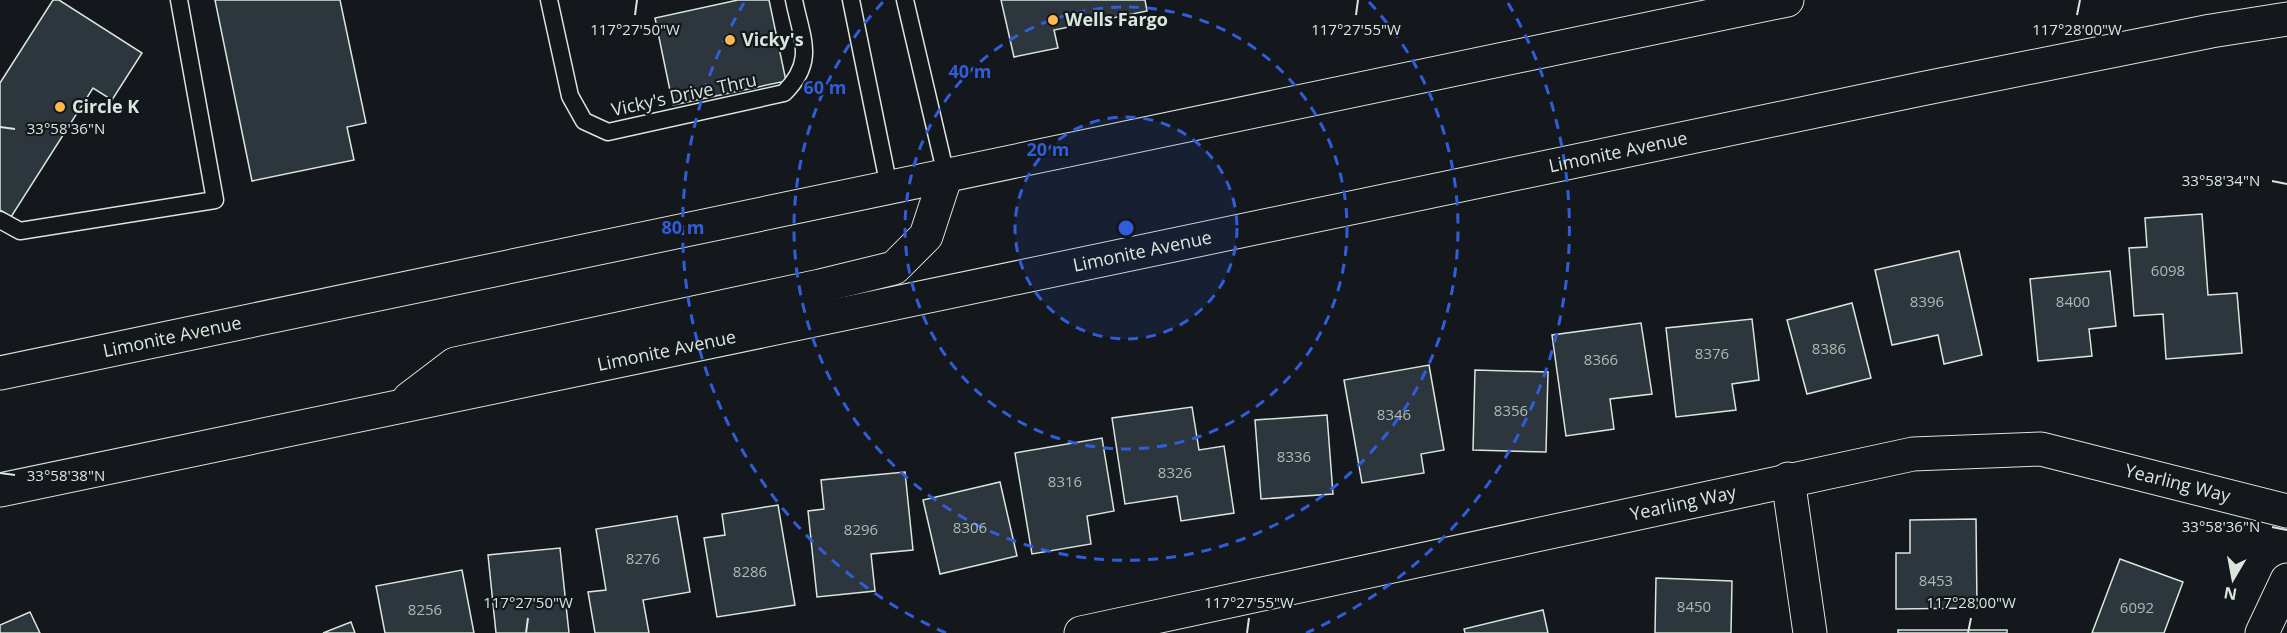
<svg xmlns="http://www.w3.org/2000/svg" width="2287" height="633" font-family="'Open Sans',sans-serif">
  <rect width="100%" height="100%" fill="#14181c"/>
  <g fill="#2c363c" stroke="#d8e6dc" stroke-width="1.5">
    <polygon points="53,0 59,0 142,53 112,100 93,88 11,217 0,210 0,83"/>
    <polygon points="215,0 340,0 366,123 347,127 354,160 252,181"/>
    <polygon points="738,0 769,0 786,81 673,105 655,18"/>
    <polygon points="1001,0 1145,0 1147,11 1054,30 1058,48 1014,57"/>
    <polygon points="2202,214 2208,295 2237,293 2242,353 2166,359 2163,314 2134,316 2129,248 2147,247 2145,218"/>
    <polygon points="1959,251 1982,355 1944,364 1938,335 1892,345 1875,270"/>
    <polygon points="2110,271 2116,326 2089,329 2092,356 2038,361 2030,279"/>
    <polygon points="1852,303 1871,378 1807,394 1787,320"/>
    <polygon points="1752,319 1759,380 1732,384 1736,410 1676,417 1666,328"/>
    <polygon points="1641,323 1652,394 1610,399 1614,429 1566,436 1552,335"/>
    <polygon points="1429,365 1444,450 1421,454 1424,473 1362,483 1344,380"/>
    <polygon points="1475,370 1548,372 1546,452 1473,450"/>
    <polygon points="1192,407 1199,450 1224,446 1234,513 1181,521 1177,496 1125,504 1112,418"/>
    <polygon points="1327,415 1333,494 1261,499 1255,420"/>
    <polygon points="1102,438 1114,511 1087,516 1091,544 1032,554 1015,453"/>
    <polygon points="905,472 913,550 871,554 875,591 817,597 808,511 824,509 821,480"/>
    <polygon points="1000,482 1017,556 940,574 923,500"/>
    <polygon points="778,505 795,605 717,617 704,538 725,535 722,514"/>
    <polygon points="677,516 690,592 643,600 649,633 595,633 588,592 606,590 596,529"/>
    <polygon points="1976,519 1977,608 1896,609 1896,553 1910,553 1910,520"/>
    <polygon points="560,548 569,633 496,633 488,555"/>
    <polygon points="2120,559 2183,582 2164,633 2092,633"/>
    <polygon points="462,570 474,633 385,633 376,586"/>
    <polygon points="1656,578 1732,581 1731,633 1655,633"/>
    <polygon points="1543,610 1548,633 1465,633 1464,629"/>
    <polygon points="30,612 40,633 0,633 0,625"/>
    <polygon points="351,622 355,633 323,633"/>
    <rect x="1898" y="630" width="109" height="3"/>
  </g>
  <g fill="none" stroke-linecap="round" stroke-linejoin="round">
    <g stroke="#d8e6dc" stroke-width="19">
      <g id="service">
        <path d="M549 0 570 96 584 121 608 132 784 93C816 61 802 40 794 0"/>
        <polyline points="851,0 889,187"/>
        <polyline points="905,0 946,175"/>
        <polyline points="0,220 20,231 215,200 179,0"/>
      </g>
    </g>
    <g stroke="#d8e6dc" stroke-width="35">
      <g id="minor">
        <polyline points="1788,479 1810,633"/>
        <path id="s1" d="M1081 633 1913 454 2041 449 2287 511"/>
        <polyline points="2262,633 2287,580"/>
      </g>
    </g>
    <g stroke="#d8e6dc" stroke-width="35">
      <g id="primary">
        <path id="s2" d="M0 373 1787 0"/>
        <polyline points="409,399 455,364 820,286 894,268 926,236 946,175"/>
        <path id="s3" d="M0 490 1921 89 2211 31 2287 19"/>
      </g>
    </g>
    <use href="#service" stroke="#14181c" stroke-width="16"/>
    <use href="#minor" stroke="#14181c" stroke-width="33"/>
    <use href="#primary" stroke="#14181c" stroke-width="33"/>
  </g>
  <path fill="none" stroke="#d8e6dc" stroke-width="2" d="M635 15 637 0M1356 15 1358 0M2077 15 2080 0M0 127 15 129M2272 181 2287 184M0 473 15 475M2272 527 2287 530M526 633 528 618M1247 633 1249 618M1968 633 1971 618"/>
  <circle cx="1126" cy="228" r="111" fill="#305dd8" fill-opacity=".12"/>
  <g fill="none" stroke="#305dd8" stroke-width="3" stroke-dasharray="10 8">
    <circle cx="1126" cy="228" r="111"/>
    <circle cx="1126" cy="228" r="221"/>
    <path d="M1369 2A332 332 0 1 1 883 2"/>
    <path d="M946 633A443 443 0 0 1 744 3M1508 3A443 443 0 0 1 1306 633"/>
  </g>
  <g fill="#ffb74d" stroke="#14181c" stroke-width="2">
    <circle cx="1053" cy="20" r="6"/>
    <circle cx="730" cy="40" r="6"/>
    <circle cx="60" cy="107" r="6"/>
  </g>
  <g text-anchor="middle" stroke-width="4.5" stroke-linejoin="round" paint-order="stroke">
    <g font-size="15" fill="#adbab4">
      <text x="2168" y="276">6098</text>
      <text x="1927" y="307">8396</text>
      <text x="2073" y="307">8400</text>
      <text x="1829" y="354">8386</text>
      <text x="1712" y="359">8376</text>
      <text x="1601" y="365">8366</text>
      <text x="1511" y="416">8356</text>
      <text x="1394" y="420">8346</text>
      <text x="1294" y="462">8336</text>
      <text x="1175" y="478">8326</text>
      <text x="1065" y="487">8316</text>
      <text x="970" y="533">8306</text>
      <text x="861" y="535">8296</text>
      <text x="643" y="564">8276</text>
      <text x="750" y="577">8286</text>
      <text x="1936" y="586">8453</text>
      <text x="1694" y="612">8450</text>
      <text x="2137" y="613">6092</text>
      <text x="425" y="615">8256</text>
    </g>
    <g font-size="18" font-weight="bold" fill="#d8e6dc" stroke="#14181c" text-anchor="start">
      <text x="1065" y="26">Wells Fargo</text>
      <text x="742" y="46">Vicky's</text>
      <text x="72" y="113">Circle K</text>
    </g>
    <g font-size="18" fill="#d8e6dc" stroke="#14181c">
      <text transform="translate(684 95) rotate(-12)" y="6">Vicky's Drive Thru</text>
      <text dy="6" stroke="none"><textPath href="#s3" startOffset="1653">Limonite Avenue</textPath></text>
      <text dy="6" stroke="none"><textPath href="#s3" startOffset="1167">Limonite Avenue</textPath></text>
      <text dy="6" stroke="none"><textPath href="#s2" startOffset="176">Limonite Avenue</textPath></text>
      <text dy="6" stroke="none"><textPath href="#s3" startOffset="681">Limonite Avenue</textPath></text>
      <text dy="6" stroke="none"><textPath href="#s1" startOffset="1120">Yearling Way</textPath></text>
      <text dy="6" stroke="none"><textPath href="#s1" startOffset="616">Yearling Way</textPath></text>
    </g>
  </g>
  <g font-size="15" text-anchor="middle" fill="#d8e6dc" stroke="#14181c" stroke-width="4.5" stroke-linejoin="round" paint-order="stroke">
    <text x="635" y="35">117°27'50"W</text>
    <text x="1356" y="35">117°27'55"W</text>
    <text x="2077" y="35">117°28'00"W</text>
    <text x="66" y="134">33°58'36"N</text>
    <text x="2221" y="186">33°58'34"N</text>
    <text x="66" y="481">33°58'38"N</text>
    <text x="2221" y="532">33°58'36"N</text>
    <text x="528" y="608">117°27'50"W</text>
    <text x="1249" y="608">117°27'55"W</text>
    <text x="1971" y="608">117°28'00"W</text>
  </g>
  <circle cx="1126" cy="228" r="9" fill="#305dd8" stroke="#14181c" stroke-width="3"/>
  <g font-size="18" text-anchor="middle" font-weight="bold" fill="#305dd8" stroke="#14181c" stroke-width="4.5" stroke-linejoin="round" paint-order="stroke">
    <text x="970" y="78">40 m</text>
    <text x="825" y="94">60 m</text>
    <text x="1048" y="156">20 m</text>
    <text x="683" y="234">80 m</text>
  </g>
  <g transform="translate(2233 579) rotate(190)" stroke="#14181c" stroke-width="4.5" paint-order="stroke">
  <path d="M0-4.5L10 22L0 15L-10 22Z" fill="#d8e6dc"/>
  <text y="-9" font-size="16" font-weight="bold" text-anchor="middle" fill="#d8e6dc">N</text>
  </g>
</svg>
